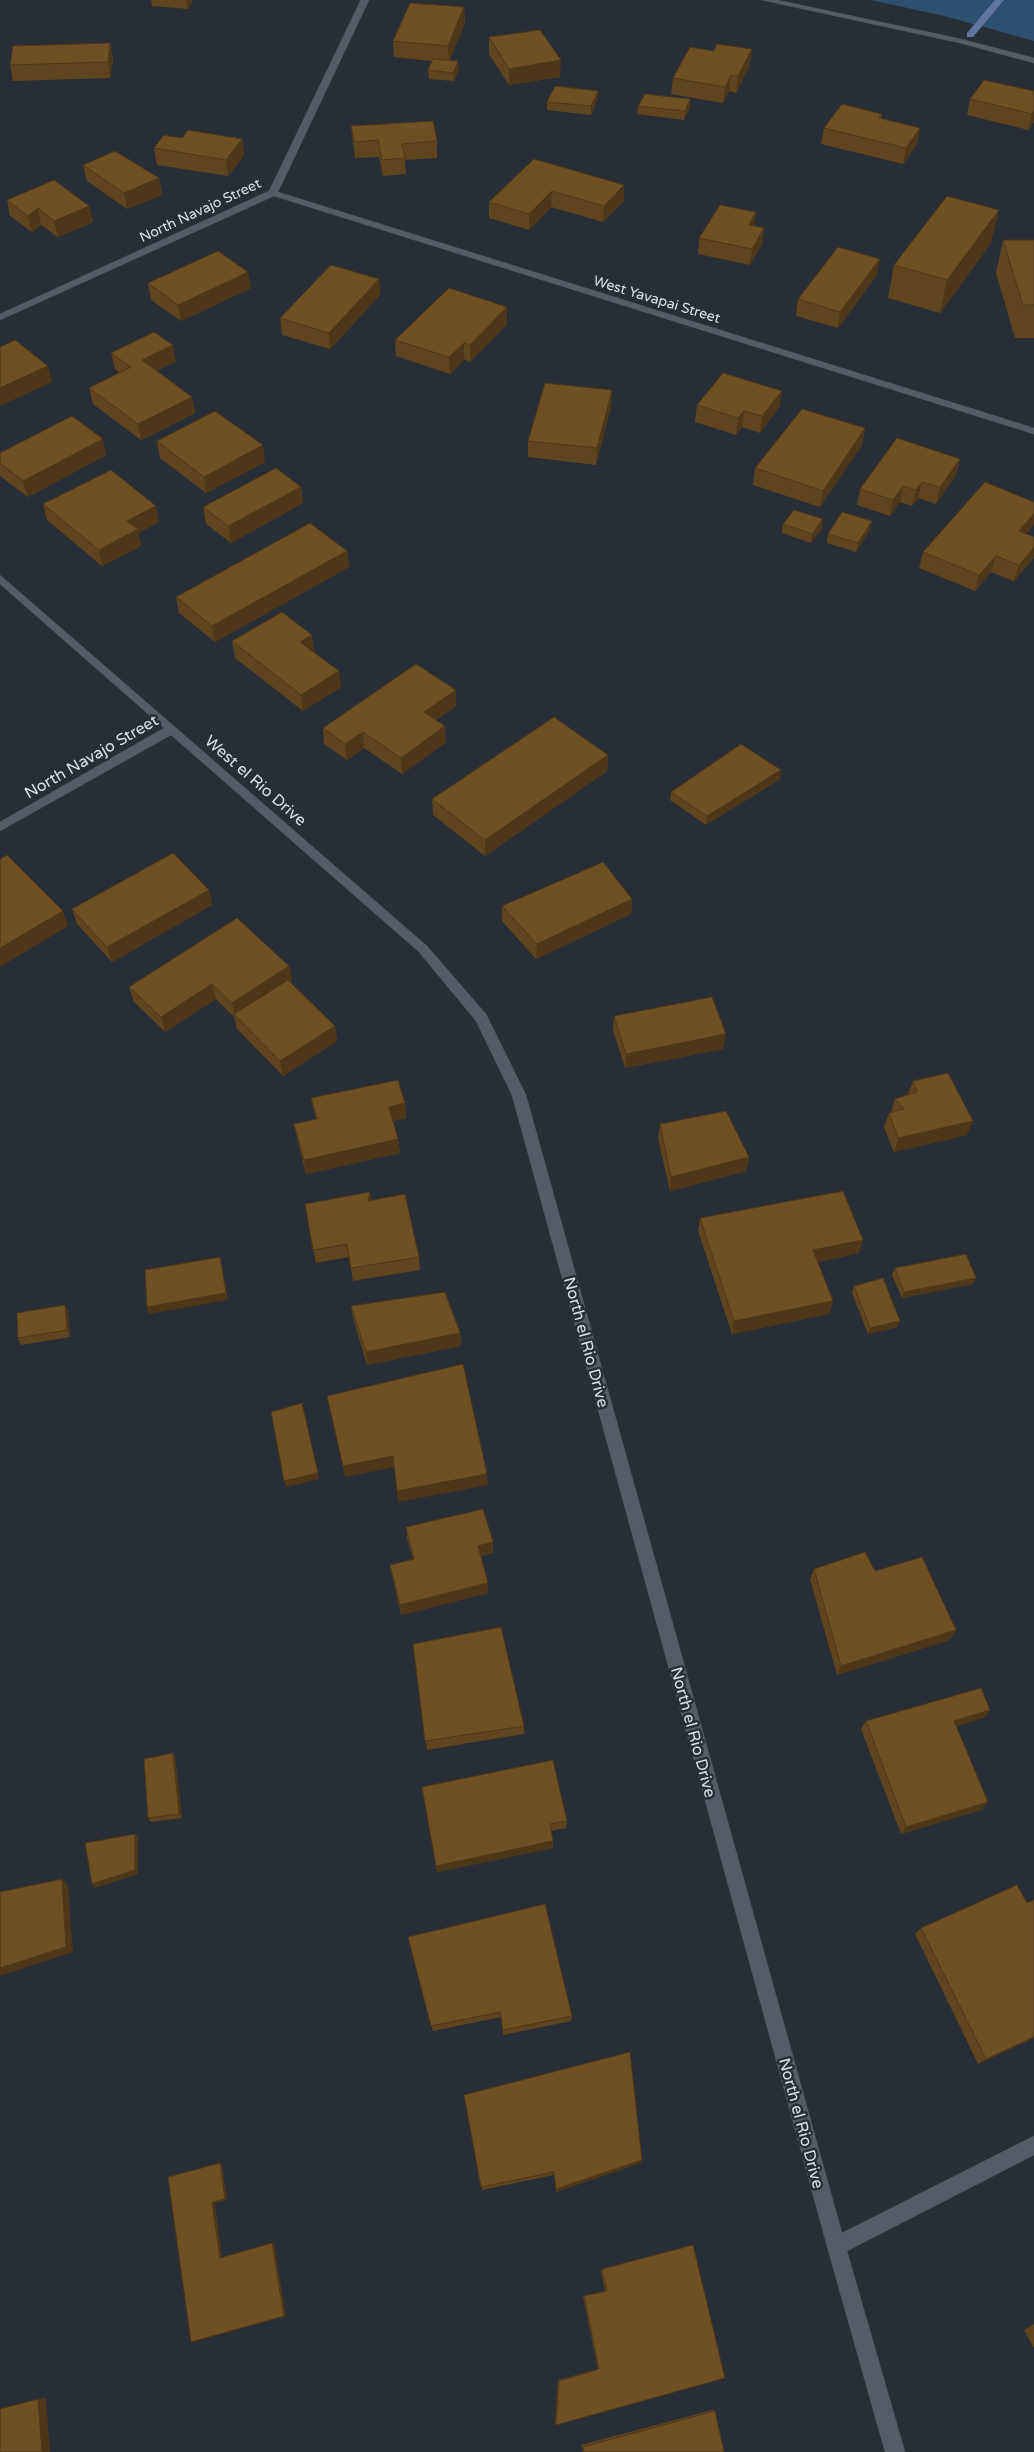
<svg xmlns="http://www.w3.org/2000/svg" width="1034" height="2452" font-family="'Varela Round',sans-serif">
  <rect width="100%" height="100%" fill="#272e36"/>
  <polygon fill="#2d5070" points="871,0 1034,0 1034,41 944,16"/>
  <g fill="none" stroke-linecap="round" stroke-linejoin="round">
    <polygon fill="#6076a1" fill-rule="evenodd" points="995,0 1004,0 973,37 967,37 967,33"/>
    <g stroke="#444b51" stroke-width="1">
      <g id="minor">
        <polygon points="361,0 369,0 278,192 1034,428 1034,434 274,196 0,320 0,314 269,191"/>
        <polygon points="0,575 427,946 486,1014 526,1095 842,2233 1034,2136 1034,2155 847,2251 905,2452 885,2452 827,2246 512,1095 476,1021 419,952 171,735 0,831 0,822 164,728 0,584"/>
      </g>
    </g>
    <g stroke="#444b51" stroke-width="1">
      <polygon id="tertiary" points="762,0 777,0 961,39 1034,58 1034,63 960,43"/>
    </g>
    <use href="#minor" fill="#545c65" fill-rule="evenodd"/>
    <use href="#tertiary" fill="#545c65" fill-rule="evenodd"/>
  </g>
  <g fill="#5f441f">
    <polygon points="151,0 193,0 188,9 152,6"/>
    <polygon points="464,7 465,23 449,60 459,70 454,81 429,79 428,70 432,61 394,57 393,41"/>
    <polygon points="489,37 560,77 509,85 489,54"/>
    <polygon points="110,43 113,60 110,78 13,81 10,65"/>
    <polygon points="750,65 736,93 729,91 723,103 671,94 673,78"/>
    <polygon points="598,91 597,100 591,115 547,110 547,102"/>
    <polygon points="1034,91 1034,122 1028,130 967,115 970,99"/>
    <polygon points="638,106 690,107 684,120 637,114"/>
    <polygon points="882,114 881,119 920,128 917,144 903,164 821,144 824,128"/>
    <polygon points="351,126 437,141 437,158 405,160 406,174 383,176 379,157 355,158"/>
    <polygon points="242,139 244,155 228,176 157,165 154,148"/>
    <polygon points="534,159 624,185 624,201 603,222 551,207 529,230 489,218 489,202"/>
    <polygon points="83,165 159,178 162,195 127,209 87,181"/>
    <polygon points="7,200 89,206 93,222 58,237 41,225 32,232 10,216"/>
    <polygon points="754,226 764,228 762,244 750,265 698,254 699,238"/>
    <polygon points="1003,240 1034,240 1034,338 1015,338 996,273"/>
    <polygon points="991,243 940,313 888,298 894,265"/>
    <polygon points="877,275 838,328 796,316 798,299"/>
    <polygon points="379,279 380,295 330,349 282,335 280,318"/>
    <polygon points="148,283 251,288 181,321 151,300"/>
    <polygon points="507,307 507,324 470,362 464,359 450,374 396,356 395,340"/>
    <polygon points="111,353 176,361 156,371 192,397 195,413 141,440 93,404 89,388 120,373 115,369"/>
    <polygon points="782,391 779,407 760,433 742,427 736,435 695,422 697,405"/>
    <polygon points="611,407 596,465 528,457 528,441"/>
    <polygon points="865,428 862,445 820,507 753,485 755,468"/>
    <polygon points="157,441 265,462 206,493 160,458"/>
    <polygon points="0,453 106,455 28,497 0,476"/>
    <polygon points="960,459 956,475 936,504 918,498 912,506 900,502 890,516 857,505 860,489"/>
    <polygon points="301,487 303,503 231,543 206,524 203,507"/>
    <polygon points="43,504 159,522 138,533 141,546 102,566 47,520"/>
    <polygon points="823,519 822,528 811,543 782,533 783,524"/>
    <polygon points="870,529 856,552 827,543 828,534"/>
    <polygon points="1027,534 1034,537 1034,558 1014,581 991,572 975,591 919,568 923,552"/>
    <polygon points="347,551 349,567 215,642 179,613 176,597"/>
    <polygon points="232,641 314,651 341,687 303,711 235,658"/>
    <polygon points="456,690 456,706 436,720 446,742 402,774 364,748 347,760 324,744 323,728"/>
    <polygon points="608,755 607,771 485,856 433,815 432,799"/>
    <polygon points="780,779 706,825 670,800 671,792"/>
    <polygon points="209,890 212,905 112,962 77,924 72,909"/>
    <polygon points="632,899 631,914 536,959 502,921 502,906"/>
    <polygon points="289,966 292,980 290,982 335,1026 337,1041 283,1076 237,1029 234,1017 216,999 165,1032 134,1002 129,987"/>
    <polygon points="614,1016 723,1049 625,1068 613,1030"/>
    <polygon points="913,1081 967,1135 894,1152 884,1127 889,1113 891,1113 895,1099 908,1094"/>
    <polygon points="311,1098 405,1103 406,1118 393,1121 398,1139 400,1153 306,1174 297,1138 294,1124 316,1119"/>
    <polygon points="660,1124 749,1157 746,1171 670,1191 658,1138"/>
    <polygon points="371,1200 419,1257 420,1270 353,1281 349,1257 316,1263 305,1204"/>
    <polygon points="700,1218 859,1253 818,1262 833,1301 829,1314 732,1334 698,1231"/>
    <polygon points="895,1268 973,1284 902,1298 892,1275"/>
    <polygon points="854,1286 900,1321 897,1327 868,1334 852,1293"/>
    <polygon points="65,1305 68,1312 70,1337 21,1345 18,1338"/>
    <polygon points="351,1306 460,1333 461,1346 367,1365 353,1318"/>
    <polygon points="406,1527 493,1542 493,1553 480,1556 488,1583 488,1593 401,1615 390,1565 413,1559 407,1538"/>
    <polygon points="814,1569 875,1571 950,1640 837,1675 810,1579"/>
    <polygon points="413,1644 524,1726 524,1734 427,1750"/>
    <polygon points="990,1710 983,1718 957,1726 981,1810 901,1834 861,1729 866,1721"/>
    <polygon points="173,1753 175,1757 182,1818 151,1822 148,1818"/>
    <polygon points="422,1787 567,1821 566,1828 551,1831 553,1841 553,1848 437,1872"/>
    <polygon points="1034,1900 1034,2038 978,2064 915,1934 921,1928 1027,1903"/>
    <polygon points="408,1937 572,2016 571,2021 503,2035 501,2017 433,2031"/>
    <polygon points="464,2095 640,2163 556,2192 554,2175 482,2190"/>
    <polygon points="602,2269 725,2378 556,2425 555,2423 558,2380 598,2369 583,2297 605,2291 601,2271"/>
    <polygon points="1034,2324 1034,2348 1024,2330"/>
    <polygon points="712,2410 715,2411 724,2452 583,2452 581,2445"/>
  </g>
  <g fill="#4e3719">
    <polygon points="186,0 193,0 188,9"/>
    <polygon points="464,7 465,23 449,62 448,46"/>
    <polygon points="110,43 113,60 110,78 108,62"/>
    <polygon points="752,49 750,65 736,93 738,76"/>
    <polygon points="561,60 560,77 509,85 509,69"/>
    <polygon points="458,61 459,70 454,81 453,73"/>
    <polygon points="731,75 729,91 723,103 725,87"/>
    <polygon points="598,91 597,100 591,115 591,106"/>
    <polygon points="690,99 690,107 684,120 685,111"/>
    <polygon points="1034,111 1034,122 1028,130 1032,114"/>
    <polygon points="920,128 917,144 903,164 906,148"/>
    <polygon points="242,139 244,155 228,176 226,160"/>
    <polygon points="159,178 162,195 127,209 124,193"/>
    <polygon points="624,185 624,201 603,222 604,206"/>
    <polygon points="552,191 551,207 529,230 529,214"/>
    <polygon points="89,206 93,222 58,237 54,221"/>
    <polygon points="38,208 41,225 32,232 28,216"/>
    <polygon points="999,210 991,243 940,313 947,280"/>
    <polygon points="756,212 754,229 749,225"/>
    <polygon points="764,228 762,244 750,265 752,249"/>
    <polygon points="880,259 877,275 838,328 840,312"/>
    <polygon points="248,272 251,288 181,321 178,305"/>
    <polygon points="379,279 380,295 330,349 329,333"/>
    <polygon points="507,307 507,324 470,362 470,345"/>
    <polygon points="464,343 464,359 450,374 449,357"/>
    <polygon points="173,345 176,361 145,376 142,360"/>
    <polygon points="48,366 52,382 0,406 0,388"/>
    <polygon points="612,390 611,407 596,465 597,448"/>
    <polygon points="782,391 779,407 760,433 762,416"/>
    <polygon points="192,397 195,413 141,440 138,424"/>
    <polygon points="744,411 742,427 736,435 738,418"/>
    <polygon points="865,428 862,445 820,507 823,491"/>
    <polygon points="103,439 106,455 28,497 23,481"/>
    <polygon points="263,445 265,462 206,493 204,477"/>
    <polygon points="960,459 956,475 936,504 940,487"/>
    <polygon points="922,482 918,498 912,506 916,490"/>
    <polygon points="903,486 900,502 890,516 893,500"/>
    <polygon points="301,487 303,503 231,543 228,526"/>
    <polygon points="156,506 159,522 138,533 141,546 102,566 99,550 127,521"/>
    <polygon points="1034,514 1034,525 1015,547 1019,531"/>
    <polygon points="823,519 822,528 811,543 812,534"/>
    <polygon points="872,521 870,529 856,552 858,543"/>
    <polygon points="1034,548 1034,558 1014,581 1019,565"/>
    <polygon points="347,551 349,567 215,642 212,626"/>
    <polygon points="996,556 991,572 975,591 979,575"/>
    <polygon points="312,635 314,651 302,658 300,642"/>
    <polygon points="339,671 341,687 303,711 301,695"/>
    <polygon points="456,690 456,706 425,728 424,712"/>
    <polygon points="445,726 446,742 402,774 401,758"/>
    <polygon points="363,732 364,748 347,760 345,744"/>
    <polygon points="608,755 607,771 485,856 485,840"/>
    <polygon points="781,770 780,779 706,825 707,816"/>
    <polygon points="209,890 212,905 112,962 107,947"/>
    <polygon points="632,899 631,914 536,959 537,944"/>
    <polygon points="63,911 68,926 0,967 0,948"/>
    <polygon points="289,966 292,980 237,1017 235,1016 232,1003"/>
    <polygon points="212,984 216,999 165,1032 161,1017"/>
    <polygon points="335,1026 337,1041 283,1076 280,1061"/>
    <polygon points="726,1034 723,1049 625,1068 626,1054"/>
    <polygon points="405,1103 406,1118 390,1121 389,1107"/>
    <polygon points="973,1121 967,1135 894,1152 898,1138"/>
    <polygon points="398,1139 400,1153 306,1174 304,1160"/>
    <polygon points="749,1157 746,1171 670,1191 671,1177"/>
    <polygon points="370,1192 372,1206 368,1201"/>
    <polygon points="863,1240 859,1253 810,1263 813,1250"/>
    <polygon points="220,1257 222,1264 228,1300 149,1314 147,1307"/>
    <polygon points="976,1278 973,1284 902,1298 904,1292"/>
    <polygon points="833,1301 829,1314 732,1334 734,1321"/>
    <polygon points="65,1305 68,1312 70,1337 67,1330"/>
    <polygon points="900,1321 897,1327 868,1334 870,1328"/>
    <polygon points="460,1333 461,1346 367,1365 366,1352"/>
    <polygon points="393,1456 395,1467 345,1477 343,1466"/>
    <polygon points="318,1473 319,1479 286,1487 284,1481"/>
    <polygon points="487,1474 488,1485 398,1502 397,1491"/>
    <polygon points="493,1542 493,1553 478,1556 478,1546"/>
    <polygon points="488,1583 488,1593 401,1615 400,1605"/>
    <polygon points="956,1630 950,1640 837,1675 841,1666"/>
    <polygon points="990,1710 983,1718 948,1729 954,1721"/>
    <polygon points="173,1753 175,1757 182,1818 179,1814"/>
    <polygon points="988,1802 981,1810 901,1834 906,1827"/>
    <polygon points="135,1834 138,1837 138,1874 95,1888 92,1884"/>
    <polygon points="553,1841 553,1848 437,1872 436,1866"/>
    <polygon points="62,1879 68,1886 73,1952 0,1976 0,1968"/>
    <polygon points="1034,2037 1034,2038 978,2064 986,2059"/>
    <polygon points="642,2160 640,2163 556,2192 556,2189"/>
    <polygon points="220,2163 222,2164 227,2200 215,2203 222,2259 220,2258 212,2202"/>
    <polygon points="272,2243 274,2244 286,2316 193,2342 191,2342"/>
    <polygon points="46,2398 50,2452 42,2452 38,2399"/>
  </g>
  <g fill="#6f4f24" stroke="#4e3719">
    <polygon points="410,3 464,7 448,46 393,41"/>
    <polygon points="540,30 561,60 509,69 489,37"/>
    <polygon points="110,43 108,62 10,65 13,46"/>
    <polygon points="717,44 752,49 738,76 731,75 725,87 673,78 690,47 714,51"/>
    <polygon points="433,59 458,61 453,73 428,70"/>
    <polygon points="984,80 1034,91 1034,111 1032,114 970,99"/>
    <polygon points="555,86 598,91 591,106 547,102"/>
    <polygon points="645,94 690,99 685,111 638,106"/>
    <polygon points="842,104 882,114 879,118 920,128 906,148 824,128"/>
    <polygon points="433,121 437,141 402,144 405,158 382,160 378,140 354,142 351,126"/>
    <polygon points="188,130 242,139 226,160 154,148 164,135 182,138"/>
    <polygon points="115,151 159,178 124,193 83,165"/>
    <polygon points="534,159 624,185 604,206 552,191 529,214 489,202"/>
    <polygon points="54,180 89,206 54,221 38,208 28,216 7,200"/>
    <polygon points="947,196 999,210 947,280 894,265"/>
    <polygon points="720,205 756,212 749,225 764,228 752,249 699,238"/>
    <polygon points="1003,240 1034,240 1034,305 1023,305"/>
    <polygon points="838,247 880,259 840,312 798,299"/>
    <polygon points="218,251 248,272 178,305 148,283"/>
    <polygon points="331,265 379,279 329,333 280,318"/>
    <polygon points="449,288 507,307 470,345 464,343 449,357 395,340"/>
    <polygon points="154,332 173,345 142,360 192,397 138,424 89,388 131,367 111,353"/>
    <polygon points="15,340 48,366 0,388 0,347"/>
    <polygon points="723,373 782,391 762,416 744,411 738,418 697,405"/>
    <polygon points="545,383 612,390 597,448 528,441"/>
    <polygon points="802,409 865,428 823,491 755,468"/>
    <polygon points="215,411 263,445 204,477 157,441"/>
    <polygon points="72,416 103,439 23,481 0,463 0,453"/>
    <polygon points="897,438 960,459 940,487 922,482 916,490 903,486 893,500 860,489"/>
    <polygon points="276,468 301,487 228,526 203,507"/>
    <polygon points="111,470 156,506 127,521 138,529 99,550 43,504"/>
    <polygon points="985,482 1034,502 1034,514 1019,531 1034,537 1034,548 1019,565 996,556 979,575 923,552"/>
    <polygon points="794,510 823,519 812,534 783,524"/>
    <polygon points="842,512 872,521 858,543 828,534"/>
    <polygon points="310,523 347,551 212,626 176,597"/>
    <polygon points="282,612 312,635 300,642 339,671 301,695 232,641"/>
    <polygon points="416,664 456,690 424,712 445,726 401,758 363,732 345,744 323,728"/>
    <polygon points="554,717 608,755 485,840 432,799"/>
    <polygon points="741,744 781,770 707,816 671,792"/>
    <polygon points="173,853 209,890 107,947 72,909"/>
    <polygon points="7,855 63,911 0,948 0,859"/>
    <polygon points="603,862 632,899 537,944 502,906"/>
    <polygon points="237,918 289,966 232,1003 212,984 161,1017 129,987"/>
    <polygon points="288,980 335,1026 280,1061 234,1014"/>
    <polygon points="712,997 726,1034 626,1054 614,1016"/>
    <polygon points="948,1073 973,1121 898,1138 889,1113 904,1109 895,1099 917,1092 913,1081"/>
    <polygon points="398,1080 405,1103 389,1107 398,1139 304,1160 294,1124 317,1119 311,1098"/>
    <polygon points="726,1111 749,1157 671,1177 660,1124"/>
    <polygon points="843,1191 863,1240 813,1250 833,1301 734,1321 700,1218"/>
    <polygon points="370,1192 368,1201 405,1194 419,1257 351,1268 347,1244 313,1250 305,1204"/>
    <polygon points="966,1254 976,1278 904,1292 895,1268"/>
    <polygon points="220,1257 226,1293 147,1307 145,1270"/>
    <polygon points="883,1278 900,1321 870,1328 854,1286"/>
    <polygon points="445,1292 460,1333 366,1352 351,1306"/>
    <polygon points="65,1305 67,1330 18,1338 17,1313"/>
    <polygon points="463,1364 487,1474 397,1491 393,1456 343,1466 327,1396"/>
    <polygon points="302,1403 318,1473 284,1481 271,1412"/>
    <polygon points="483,1509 493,1542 478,1546 488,1583 400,1605 390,1565 414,1559 406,1527"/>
    <polygon points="865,1552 875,1571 922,1557 956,1630 841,1666 814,1569"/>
    <polygon points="501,1627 524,1726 425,1741 413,1644"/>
    <polygon points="981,1688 990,1710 954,1721 988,1802 906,1827 866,1721"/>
    <polygon points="173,1753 179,1814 148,1818 144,1759"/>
    <polygon points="553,1760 567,1821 550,1824 553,1841 436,1866 422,1787"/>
    <polygon points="135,1834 135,1870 92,1884 85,1843"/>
    <polygon points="62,1879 66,1947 0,1968 0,1892"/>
    <polygon points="1017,1885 1027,1903 1034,1900 1034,2037 986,2059 921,1928"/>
    <polygon points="545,1904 572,2016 503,2030 500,2012 431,2026 408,1937"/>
    <polygon points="630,2052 642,2160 556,2189 554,2172 481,2187 464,2095"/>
    <polygon points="220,2163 225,2199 212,2202 220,2258 272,2243 284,2316 191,2342 168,2177"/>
    <polygon points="693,2245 725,2378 556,2425 559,2381 599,2369 584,2296 607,2291 602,2269"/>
    <polygon points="38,2399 42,2452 0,2452 0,2409"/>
    <polygon points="715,2411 724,2452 584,2452 583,2447"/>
  </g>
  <g text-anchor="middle" stroke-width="5" stroke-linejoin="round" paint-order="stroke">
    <g font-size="14" fill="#dbe0e6" stroke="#272e36">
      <text transform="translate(200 210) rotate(-25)" y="5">North Navajo Street</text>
      <text transform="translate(657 299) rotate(17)" y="5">West Yavapai Street</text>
    </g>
    <g font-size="16" fill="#dbe0e6" stroke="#272e36">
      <text transform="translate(91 756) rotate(-30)" y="6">North Navajo Street</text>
      <text transform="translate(256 780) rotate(41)" y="6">West el Rio Drive</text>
      <text transform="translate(587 1342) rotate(75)" y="6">North el Rio Drive</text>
      <text transform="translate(694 1732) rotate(75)" y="6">North el Rio Drive</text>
      <text transform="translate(802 2123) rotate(75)" y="6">North el Rio Drive</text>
    </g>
  </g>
</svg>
